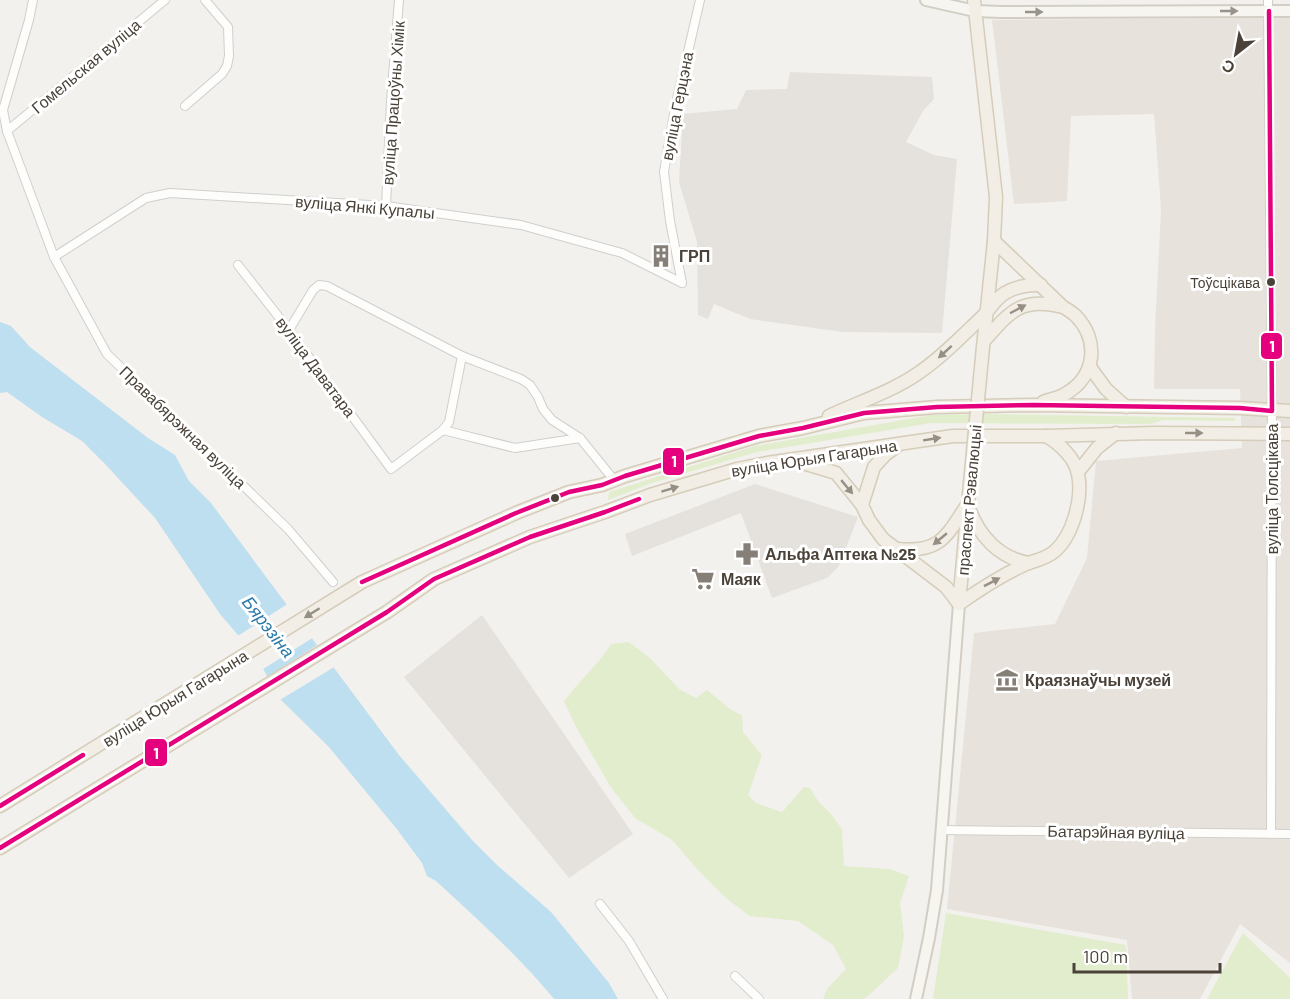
<svg xmlns="http://www.w3.org/2000/svg" width="1290" height="999" font-family="Barlow,sans-serif">
  <rect width="100%" height="100%" fill="#f3f1ed"/>
  <polygon fill="#e7e2db" points="1290,18 1290,963 1240,924 1200,999 1132,999 1127,940 947,909 974,633 1055,624 1087,558 1096,461 1242,448 1240,389 1154,389 1155,328 1161,210 1154,114 1071,116 1067,201 1014,204 992,20"/>
  <g fill="#e5e1dd">
    <polygon points="790,72 932,77 934,99 923,111 906,142 934,155 957,159 942,333 843,332 750,319 714,304 708,319 698,315 697,242 679,182 683,114 737,109 746,90 787,89"/>
    <polygon points="482,615 633,834 569,878 404,677"/>
  </g>
  <g fill="#e2edcd">
    <polygon points="985,414 1235,418 1235,421 1163,420 1151,424 931,423 757,452 652,483 608,500 609,492 755,446 931,415"/>
    <path d="M629 642 651 659 679 689 696 698 707 690 731 710 742 715 743 732 762 755 748 795 756 803 782 812 804 787 810 788 818 801 831 814 842 829 844 866 890 869 909 876 900 903 904 936 898 968 867 997 863 999H823L827 989 846 969 833 945 798 921 750 916 727 899 698 870 672 840 635 818 610 786 576 727 564 701C579 681 598 665 611 644Z"/>
    <polygon points="946,913 1126,945 1128,999 933,999"/>
    <polygon points="1243,933 1290,978 1290,999 1207,999"/>
  </g>
  <polygon fill="#e5e2de" points="755,484 858,517 839,566 827,578 772,598 741,513 632,556 625,534"/>
  <path fill="#bedff0" d="M0 322 11 326 30 347 148 438 175 455 189 481 211 503 399 755 472 840 497 865 551 912 609 983 618 999H554C519 956 477 919 436 881L427 876 422 863 396 828 328 746 281 700 255 655 220 614 155 518 105 464 82 441 42 417 7 392 0 393Z"/>
  <g fill="#f3f1ed">
    <polygon points="289,603 314,637 260,671 252,657 236,637"/>
    <polygon points="319,644 336,666 278,701 265,678"/>
  </g>
  <g fill="none" stroke-linecap="round" stroke-linejoin="round">
    <g stroke="#d1cfcb" stroke-width="10">
      <g id="minor">
        <polyline points="33,0 29,20 3,110 7,131 54,257 107,354 288,529 333,582"/>
        <polyline points="1268,0 1272,411 1271,834"/>
        <polyline points="185,106 222,74 227,66 229,56 228,27 205,0"/>
        <polyline points="7,131 165,0"/>
        <polyline points="386,206 391,101 399,0"/>
        <polyline points="54,257 146,198 170,193 386,206 521,225 622,253 682,283"/>
        <polyline points="238,265 289,330 391,469 443,430 449,422 462,356"/>
        <polyline points="682,283 670,221 664,172 675,108 700,0"/>
        <polyline points="289,330 313,290 319,285 327,286 462,356 521,379 530,385 538,397 543,409 552,420 580,438 614,480"/>
        <polyline points="443,430 515,448 580,438"/>
        <polyline points="941,830 1290,834"/>
        <polyline points="600,904 629,941 663,999"/>
        <polyline points="735,976 759,999"/>
      </g>
    </g>
    <g stroke="#d2cec4" stroke-width="14">
      <g id="secondary">
        <polyline points="926,0 975,11 1001,12 1290,11"/>
        <polyline points="916,999 929,938 937,890 959,604"/>
      </g>
    </g>
    <g stroke="#d5ccba" stroke-width="15">
      <g id="primary">
        <polyline points="974,0 996,197 994,241 983,347"/>
        <path d="M994 241 1063 307C1067 309 1071 312 1075 315 1100 340 1096 377 1065 394 1059 398 1051 399 1043 402"/>
        <path d="M984 341C1010 312 1021 296 1063 307"/>
        <polyline points="1090,367 1106,389 1126,407"/>
        <path d="M829 416C858 402 889 393 917 374 941 358 962 336 983 316 991 308 995 299 1005 293 1017 286 1028 285 1041 285"/>
        <polyline points="796,461 836,473 862,505 869,520 883,539 946,587 959,604"/>
        <polyline points="1078,472 1097,448 1116,433"/>
        <polyline points="862,505 874,467 885,455 897,446"/>
        <path d="M969 508C979 536 999 558 1029 563"/>
        <path d="M898 549C940 553 946 537 967 505"/>
        <path d="M959 604C980 589 1002 575 1026 564 1036 560 1046 559 1055 551 1073 535 1083 498 1078 474 1075 458 1060 444 1046 436"/>
        <polyline points="959,604 970,483"/>
        <polyline points="0,806 362,582 516,513 569,492 602,485 625,476 759,436 803,428 864,413 937,407 1034,405 1240,408 1290,411"/>
        <polyline points="0,848 387,612 434,579 530,537 605,512 650,495 737,469 767,463 953,436 1046,436 1153,433 1290,434"/>
      </g>
    </g>
    <use href="#minor" stroke="#fdfdfc" stroke-width="8"/>
    <use href="#secondary" stroke="#f7f5f0" stroke-width="10"/>
    <use href="#primary" stroke="#f2eee5" stroke-width="12"/>
    <g stroke="#d5ccba" stroke-width="15" stroke-linecap="butt">
      <polyline id="primary-bridge" points="970,483 983,347"/>
    </g>
    <use href="#primary-bridge" stroke="#f2eee5" stroke-width="12"/>
    <g stroke="#fff" stroke-width="9">
      <g id="bus-1">
        <polyline points="362,582 516,513 569,492 602,485 625,476 759,436 803,428 864,413 937,407 1034,405 1240,408 1272,411 1269,11"/>
        <polyline points="0,806 83,755"/>
        <polyline points="0,848 387,612 434,579 530,537 605,512 639,499"/>
      </g>
    </g>
    <use href="#bus-1" stroke="#e5007d" stroke-width="4.5"/>
  </g>
  <defs><path id="oneway-solid" d="M-6-.8H1V-3.2L6.5 0L1 3.2V.8H-6Z" transform="scale(1.5)"/></defs>
  <g fill="#98938b">
    <use href="#oneway-solid" transform="translate(1229 11)"/>
    <use href="#oneway-solid" transform="translate(1034 12)"/>
  </g>
  <g fill="#968f86">
    <use href="#oneway-solid" transform="translate(1018 309) rotate(-28)"/>
    <use href="#oneway-solid" transform="translate(945 352) rotate(138)"/>
    <use href="#oneway-solid" transform="translate(1194 433)"/>
    <use href="#oneway-solid" transform="translate(932 439) rotate(-9)"/>
    <use href="#oneway-solid" transform="translate(847 487) rotate(50)"/>
    <use href="#oneway-solid" transform="translate(670 489) rotate(-17)"/>
    <use href="#oneway-solid" transform="translate(940 539) rotate(140)"/>
    <use href="#oneway-solid" transform="translate(992 582) rotate(-27)"/>
    <use href="#oneway-solid" transform="translate(312 613) rotate(148)"/>
  </g>
  <defs>
    <g id="building-bare" transform="scale(1.8)"><path d="M-4-6H4V6H1V3H-1V6H-4ZM-2.5-4.3h1.7v1.8h-1.7ZM.8-4.3h1.7v1.8H.8ZM-2.5-1h1.7V.8h-1.7ZM.8-1h1.7V.8H.8Z" fill="#857f77" stroke="#fff" stroke-width="2.5" paint-order="stroke"/></g>
    <g id="pharmacy-bare" transform="scale(1.8)"><path d="M-2-6h4v4h4v4h-4v4h-4v-4h-4v-4h4Z" fill="#857f77" stroke="#fff" stroke-width="2.5" paint-order="stroke"/></g>
    <g id="supermarket-bare" transform="scale(1.8)"><path d="M-6-5.5h2.5l.6 2H6L4.5 2H-2.5L-4.4-4H-6ZM-1.5 3.2a1.3 1.3 0 1 0 .1 0ZM3 3.2a1.3 1.3 0 1 0 .1 0Z" fill="#857f77" stroke="#fff" stroke-width="2.5" paint-order="stroke"/></g>
    <g id="museum-bare" transform="scale(1.8)"><path d="M0-6L6-3V-2H-6V-3ZM-5-1h2V3h-2ZM-1-1h2V3h-2ZM3-1h2V3H3ZM-6 4H6V6H-6Z" fill="#857f77" stroke="#fff" stroke-width="2.5" paint-order="stroke"/></g>
  </defs>
  <g fill-rule="evenodd">
    <use href="#building-bare" x="661" y="256"/>
    <use href="#pharmacy-bare" x="747" y="554"/>
    <use href="#supermarket-bare" x="703" y="579"/>
    <use href="#museum-bare" x="1007" y="680"/>
  </g>
  <g fill="#4a4238" stroke="#fff" stroke-width="2">
    <circle cx="1271" cy="282" r="5"/>
    <circle cx="555" cy="498" r="5"/>
  </g>
  <g text-anchor="middle" stroke-width="6" stroke-linejoin="round" paint-order="stroke">
    <g font-size="14" fill="#4a4238" stroke="#fff" text-anchor="end">
      <text x="1260" y="288">Тоўсцікава</text>
    </g>
    <g font-size="16" fill="#4a4238" stroke="#fff">
      <text transform="translate(86 66) rotate(-40)" y="6">Гомельская вуліца</text>
      <text transform="translate(393 103) rotate(-86)" y="6">вуліца Працоўны Хімік</text>
      <text transform="translate(677 106) rotate(-79)" y="6">вуліца Герцэна</text>
      <text transform="translate(365 207) rotate(5)" y="6">вуліца Янкі Купалы</text>
      <text transform="translate(316 367) rotate(53)" y="6">вуліца Даватара</text>
      <text transform="translate(183 427) rotate(44)" y="6">Правабярэжная вуліца</text>
      <text transform="translate(814 458) rotate(-9)" y="6">вуліца Юрыя Гагарына</text>
      <text transform="translate(1272 489) rotate(-90)" y="6">вуліца Толсцікава</text>
      <text transform="translate(969 500) rotate(-85)" y="6">праспект Рэвалюцыі</text>
      <text transform="translate(175 698) rotate(-32)" y="6">вуліца Юрыя Гагарына</text>
      <text transform="translate(1116 832) rotate(1)" y="6">Батарэйная вуліца</text>
    </g>
    <g font-size="16" font-weight="bold" fill="#4a4238" stroke="#fff" text-anchor="start">
      <text x="679" y="262">ГРП</text>
      <text x="765" y="560">Альфа Аптека №25</text>
      <text x="721" y="585">Маяк</text>
      <text x="1025" y="686">Краязнаўчы музей</text>
    </g>
    <g font-size="18" font-style="italic" fill="#2b7aa8" stroke="#fff">
      <text transform="translate(268 627) rotate(52)" y="6">Бярэзіна</text>
    </g>
  </g>
  <g stroke="#fff" stroke-width="2">
    <rect x="1260" y="332" width="23" height="28" rx="6" fill="#e5007d"/>
    <rect x="662" y="447" width="23" height="29" rx="6" fill="#e5007d"/>
    <rect x="144" y="738" width="24" height="29" rx="6" fill="#e5007d"/>
  </g>
  <g font-size="16" text-anchor="middle" font-weight="bold" fill="#fff">
    <text x="1272" y="352">1</text>
    <text x="674" y="467">1</text>
    <text x="156" y="759">1</text>
  </g>
  <g transform="translate(1236 54) rotate(211)" stroke="#ffffff" stroke-width="4.5" paint-order="stroke">
  <path d="M0-4.5L10 22L0 15L-10 22Z" fill="#4a4238"/>
  <text y="-9" font-size="16" font-weight="bold" text-anchor="middle" fill="#4a4238">С</text>
  </g>
  <path d="M1074 963v9h146v-9" fill="none" stroke="#4a4238" stroke-width="3"/>
  <text x="1083" y="963" font-size="18" fill="#4a4238" stroke="#ffffff" stroke-width="4.5" paint-order="stroke">100 m</text>
</svg>
